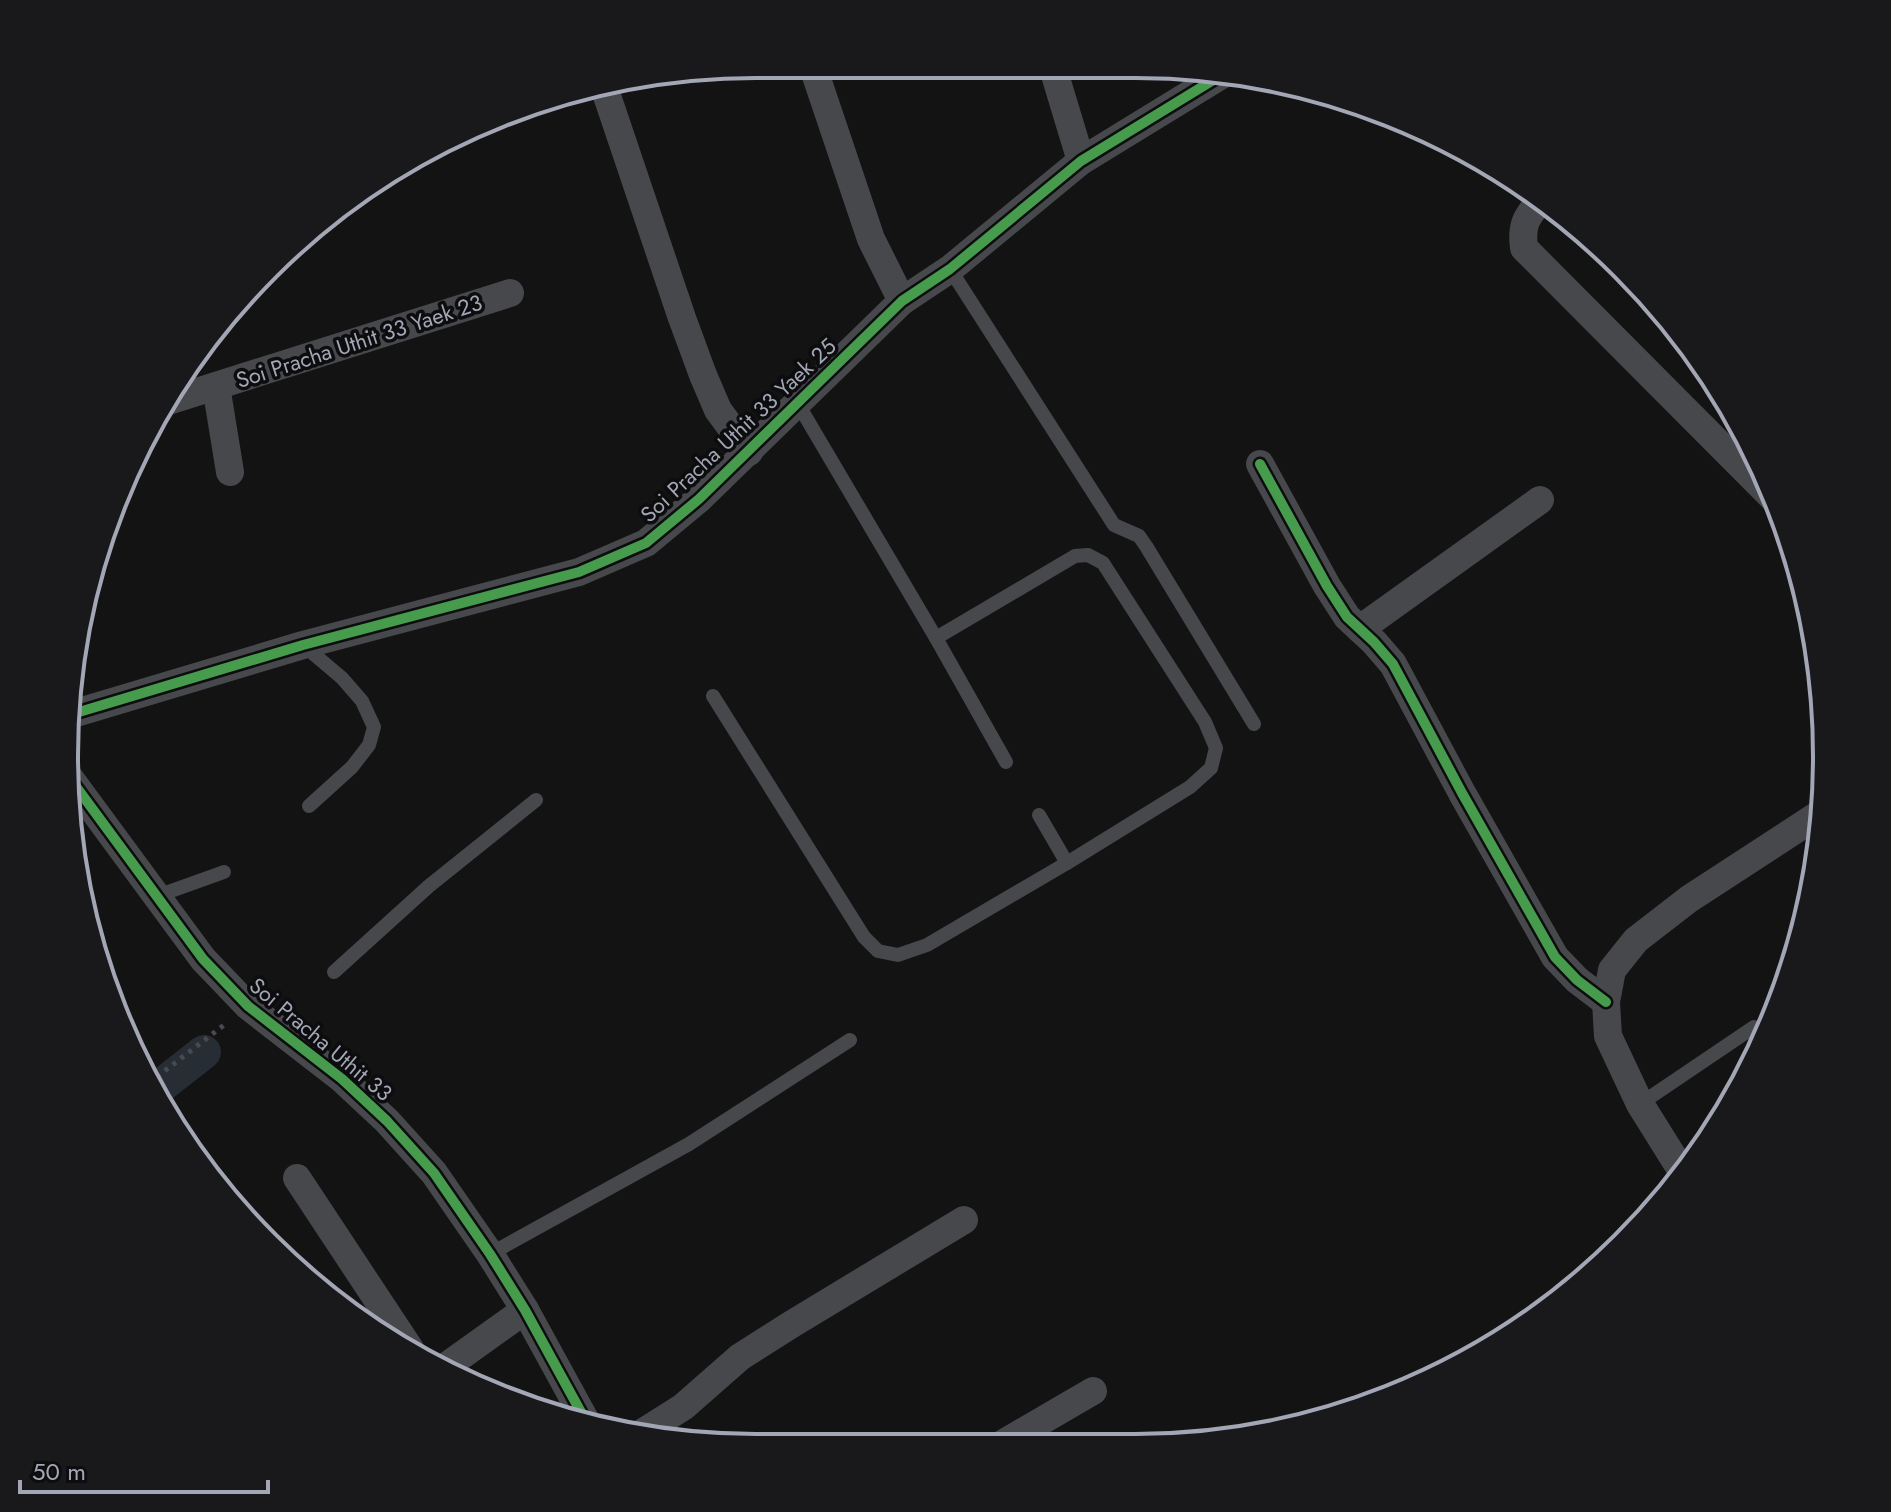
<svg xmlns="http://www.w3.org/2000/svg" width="1891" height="1512" font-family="Jost,sans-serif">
  <rect width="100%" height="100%" fill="#131313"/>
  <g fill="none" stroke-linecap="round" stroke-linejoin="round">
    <polyline stroke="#262d35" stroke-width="34" points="153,1092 204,1052"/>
    <polyline stroke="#49494e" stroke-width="5" stroke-dasharray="4 6" stroke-linecap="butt" points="149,1083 224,1025"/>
    <g stroke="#47484c" stroke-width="14">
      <polyline points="950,269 1114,525 1139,536 1146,546 1254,724"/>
      <polyline points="798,404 936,638 1006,762"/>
      <polyline points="303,645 342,678 362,701 374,727 369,745 352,767 309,806"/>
      <polyline points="713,696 864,937 878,951 898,955 927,945 1067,863 1190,787 1211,768 1216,748 1205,722 1103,563 1088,555 1075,556 936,638"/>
      <polyline points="1039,815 1067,863"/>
      <polyline points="157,896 224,872"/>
      <polyline points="334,972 429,886 536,800"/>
      <polyline points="1640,1104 1754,1027"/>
      <polyline points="490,1254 689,1144 850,1040"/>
    </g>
    <g stroke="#47484c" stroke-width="28">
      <polyline points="812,64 871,239 902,301"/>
      <polyline points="1052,65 1081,161"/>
      <polyline points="603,84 682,318 703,375 718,410 749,452"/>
      <path d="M1541 200C1526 217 1521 225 1524 248L1776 501"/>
      <polyline points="216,386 230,472"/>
      <polyline points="162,403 510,293"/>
      <polyline points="1260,464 1327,586 1347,617 1374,642 1393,664 1462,793 1555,957 1577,980 1606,1002"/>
      <polyline points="1360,629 1540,500"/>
      <polyline points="69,715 303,645 579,572 646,543 699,499 902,301 950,269 1081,161 1223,74"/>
      <polyline points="66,773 203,959 248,1006 342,1079 387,1121 434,1173 490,1254 525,1310 588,1425"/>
      <polyline points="1685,1176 1640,1104 1608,1036 1606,1002 1612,970 1636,940 1689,899 1824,811"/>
      <polyline points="297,1178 410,1349"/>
      <polyline points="444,1368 525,1310"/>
      <polyline points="637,1436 683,1407 740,1357 792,1324 964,1220"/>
      <polyline points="997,1447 1093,1391"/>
    </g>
    <g stroke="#0d0d0f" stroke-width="15">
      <g id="cycleway">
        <polyline points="1260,464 1327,586 1347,617 1374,642 1393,664 1462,793 1555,957 1577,980 1606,1002"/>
        <polyline points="69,715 303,645 579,572 646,543 699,499 902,301 950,269 1081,161 1223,74"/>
        <polyline points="66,773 203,959 248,1006 342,1079 387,1121 434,1173 490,1254 525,1310 588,1425"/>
      </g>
    </g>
    <use href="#cycleway" stroke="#469c4c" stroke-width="10"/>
  </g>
  <g text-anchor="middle" stroke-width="7" stroke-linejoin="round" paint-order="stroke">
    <g font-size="22" fill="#a3a7b5" stroke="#0d0d0f">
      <text transform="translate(359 341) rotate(-18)" y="8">Soi Pracha Uthit 33 Yaek 23</text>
      <text transform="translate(738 430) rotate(-43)" y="8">Soi Pracha Uthit 33 Yaek 25</text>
      <text transform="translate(321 1039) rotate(40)" y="8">Soi Pracha Uthit 33</text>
    </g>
  </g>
  <path d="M0 0H1891V1512H0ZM756 78H1135A678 678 0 0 1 1813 756V756A678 678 0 0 1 1135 1434H756A678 678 0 0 1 78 756V756A678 678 0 0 1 756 78Z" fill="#19191c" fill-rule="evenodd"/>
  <path fill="none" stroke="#a3a7b5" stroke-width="4" d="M756 78H1135A678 678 0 0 1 1813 756V756A678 678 0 0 1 1135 1434H756A678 678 0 0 1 78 756V756A678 678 0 0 1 756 78Z"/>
  <path d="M20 1480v12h248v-12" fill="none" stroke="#a3a7b5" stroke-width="4"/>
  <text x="32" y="1480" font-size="24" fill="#a3a7b5" stroke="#0d0d0f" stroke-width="6" paint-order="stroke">50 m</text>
</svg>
